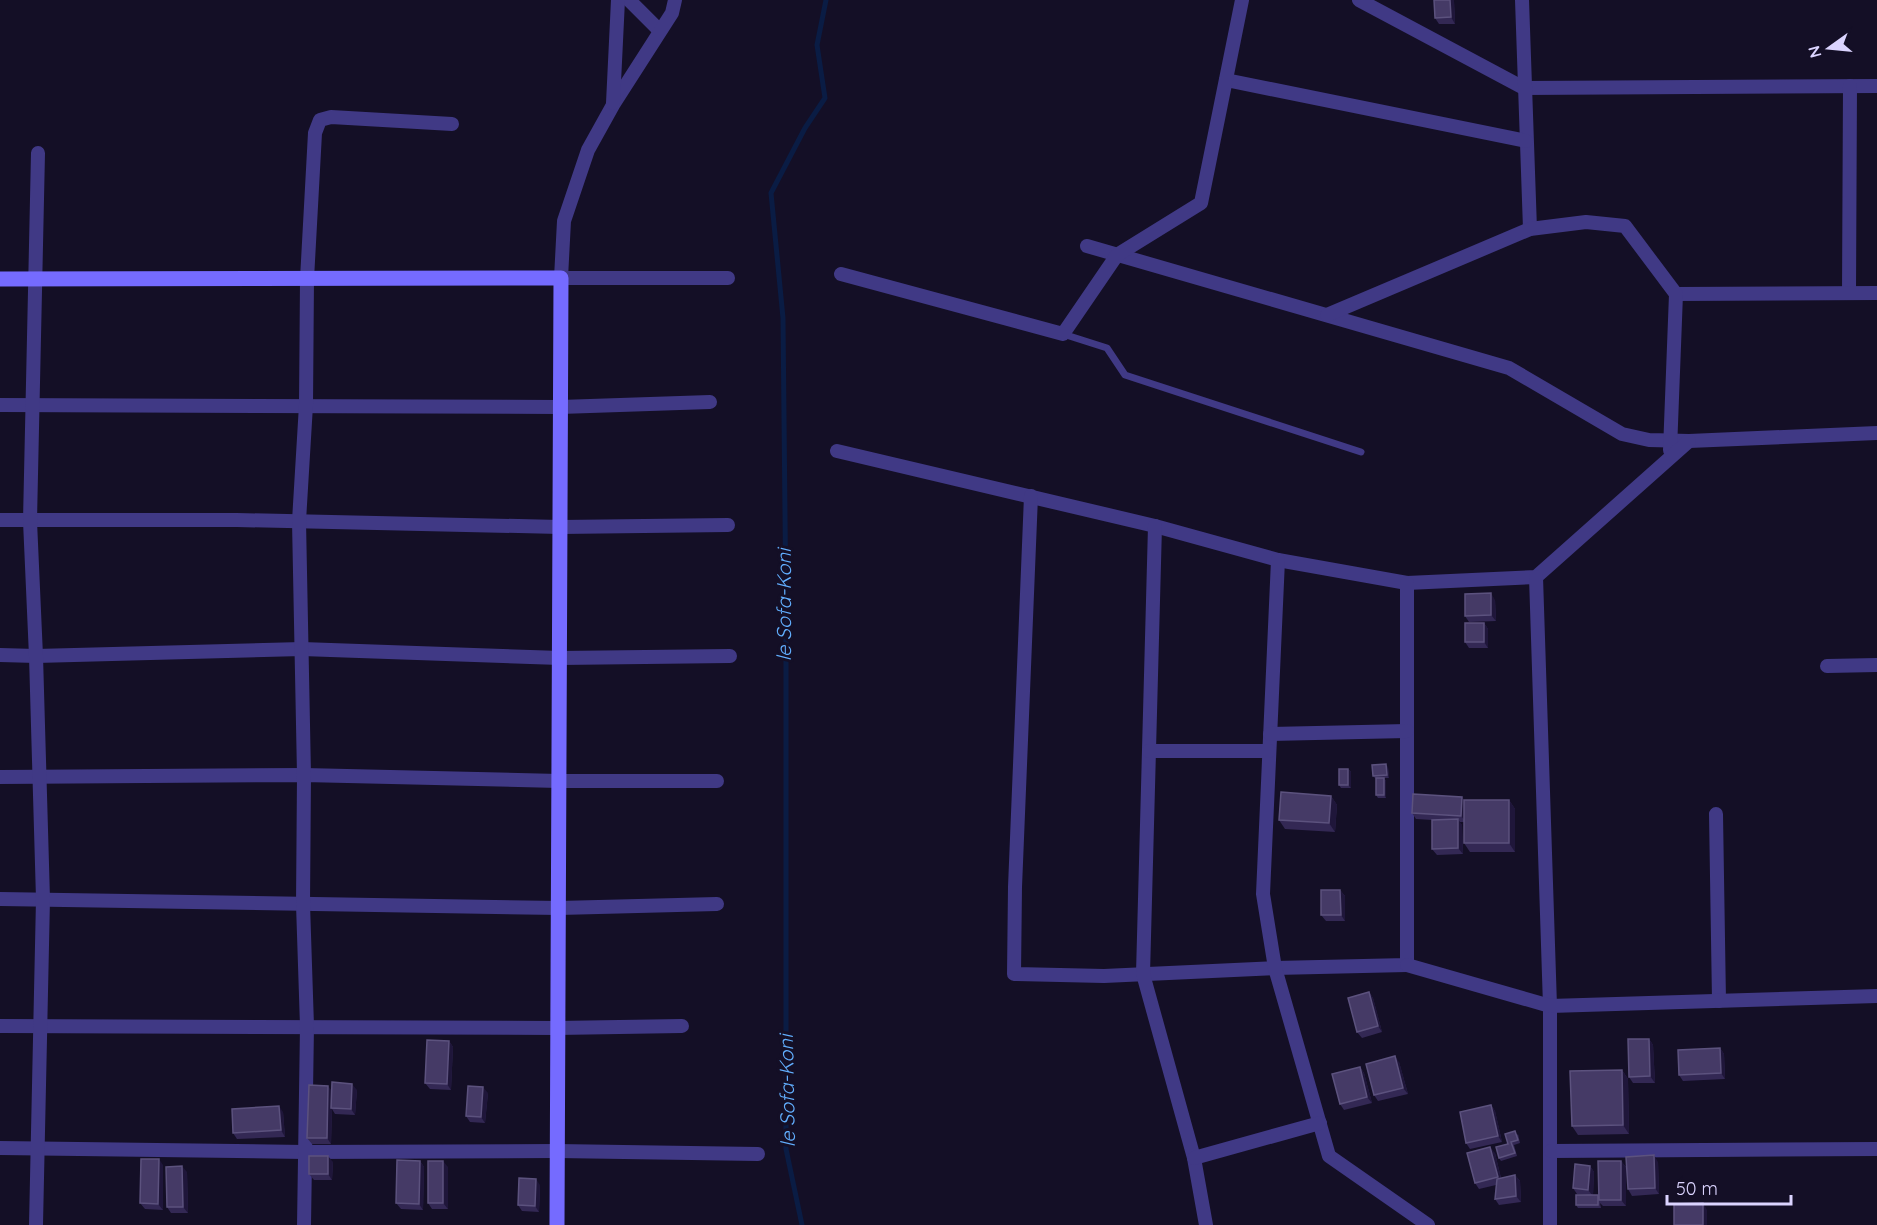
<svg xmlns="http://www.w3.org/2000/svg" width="1877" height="1225" font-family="Quicksand,sans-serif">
  <rect width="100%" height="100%" fill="#140f26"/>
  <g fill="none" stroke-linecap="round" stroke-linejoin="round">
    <polyline stroke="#0a1c44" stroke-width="5" points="802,1225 786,1149 786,613 783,318 771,193 805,128 825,98 817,45 826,0"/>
    <polyline stroke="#403985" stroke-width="7" points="1063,334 1107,348 1125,375 1361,452"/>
    <g stroke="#403985" stroke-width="14">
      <polyline points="629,0 659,30"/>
      <polyline points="675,0 672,13 613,105 588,150 564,221 561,278 728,278"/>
      <polyline points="1359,0 1524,88 1877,86"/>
      <polyline points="1522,0 1530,229"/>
      <polyline points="1226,80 1526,141"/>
      <polyline points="613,103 618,0"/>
      <polyline points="1087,246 1509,368 1622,434 1649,440 1689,441 1877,433"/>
      <polyline points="841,274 1063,334 1117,255 1201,203 1242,0"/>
      <polyline points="1849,293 1850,86"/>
      <polyline points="1676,294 1877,293"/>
      <polyline points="1327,315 1530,229 1586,222 1625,226 1676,294 1670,450"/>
      <polyline points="0,405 560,407 710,402"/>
      <polyline points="837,451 1155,526 1278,560 1407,583 1536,577 1689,441"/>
      <polyline points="1031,496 1015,887 1014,974 1104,976 1275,968 1407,965 1407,583"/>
      <polyline points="0,520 237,520 560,527 728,525"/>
      <polyline points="1155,526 1143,974 1194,1158 1206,1225"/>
      <polyline points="1278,560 1263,894 1275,968 1329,1156 1428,1225"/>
      <polyline points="1536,577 1550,1006 1550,1225"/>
      <polyline points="0,655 36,656 302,649 560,658 730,656"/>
      <polyline points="1827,666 1877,665"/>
      <polyline points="1270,734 1407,731"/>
      <polyline points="1149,751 1269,751"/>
      <polyline points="0,777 304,775 559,781 717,781"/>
      <polyline points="1716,814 1719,1001"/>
      <polyline points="0,899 559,908 717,904"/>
      <polyline points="1407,965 1550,1006 1877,996"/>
      <polyline points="0,1026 557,1028 682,1026"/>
      <polyline points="0,1148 305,1152 557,1151 758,1154"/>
      <polyline points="1551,1151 1877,1149"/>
      <polyline points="1194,1158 1320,1123"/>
      <polyline points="36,1225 43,899 36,656 30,521 38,153"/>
      <polyline points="304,1225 307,1026 303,904 304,775 299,521 306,405 307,279 315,133 320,120 331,117 452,124"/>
    </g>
    <polyline stroke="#756bff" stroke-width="15" points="0,279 561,278 557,1225"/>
  </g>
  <g fill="#332854">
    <polygon points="1454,1 1455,24 1439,24 1435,18"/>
    <polygon points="1495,600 1496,621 1469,622 1465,616"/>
    <polygon points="1484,623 1488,629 1488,648 1469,648 1465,642"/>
    <polygon points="1388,767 1389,778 1384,778 1386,781 1386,798 1378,798 1376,795 1376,779 1373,776"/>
    <polygon points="1348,769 1351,772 1351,788 1341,788 1339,785"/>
    <polygon points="1331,796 1337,805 1335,832 1285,829 1279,820"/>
    <polygon points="1464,800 1509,800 1515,809 1515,852 1470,852 1464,843 1464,822 1459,822 1462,825 1463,854 1437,855 1432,849 1432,820 1416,819 1412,813"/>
    <polygon points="1340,890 1345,896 1345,921 1326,921 1321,915"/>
    <polygon points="1369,992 1373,998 1382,1032 1362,1038 1357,1032"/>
    <polygon points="1649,1039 1653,1045 1655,1083 1633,1083 1629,1077"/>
    <polygon points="449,1041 453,1047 451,1090 430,1089 425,1083"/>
    <polygon points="1720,1048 1724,1054 1725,1079 1683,1081 1679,1075"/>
    <polygon points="1399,1062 1408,1094 1378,1101 1374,1095"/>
    <polygon points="1360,1067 1364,1073 1372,1103 1344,1110 1340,1104"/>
    <polygon points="1622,1070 1628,1079 1629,1134 1578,1135 1572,1126"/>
    <polygon points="357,1090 355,1115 335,1114 332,1109 331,1144 312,1144 307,1138 332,1091"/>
    <polygon points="488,1093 485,1123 470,1122 466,1116"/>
    <polygon points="1491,1105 1495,1111 1502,1142 1470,1149 1466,1143"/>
    <polygon points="283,1112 285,1137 237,1139 233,1133"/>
    <polygon points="1518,1134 1520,1143 1514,1145 1517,1156 1501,1161 1499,1158 1508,1144"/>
    <polygon points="1495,1153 1501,1178 1515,1175 1520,1181 1521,1202 1499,1205 1495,1199 1496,1185 1479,1189 1475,1183"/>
    <polygon points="420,1161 424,1167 423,1210 401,1209 396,1203"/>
    <polygon points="1621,1161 1626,1167 1626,1206 1603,1206 1600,1203 1601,1208 1578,1208 1576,1205 1588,1195 1577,1194 1573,1188 1590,1166 1594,1172 1593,1195 1599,1196"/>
    <polygon points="333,1162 332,1180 314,1180 309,1174"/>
    <polygon points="1658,1162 1659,1194 1632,1196 1628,1189"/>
    <polygon points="163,1165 163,1210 145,1209 140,1203"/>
    <polygon points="448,1167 448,1209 432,1209 428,1203"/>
    <polygon points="187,1172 188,1213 171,1213 167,1207"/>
    <polygon points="540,1185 539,1212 522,1211 518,1205"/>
  </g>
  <g fill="#1f163a">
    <polygon points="1450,0 1454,0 1454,1 1455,24 1451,17"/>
    <polygon points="1491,593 1495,600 1496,621 1491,615"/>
    <polygon points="1484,623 1488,629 1488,648 1484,642"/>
    <polygon points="1386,764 1388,767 1389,778 1387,775"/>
    <polygon points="1348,769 1351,772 1351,788 1348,785"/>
    <polygon points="1384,778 1386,781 1386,798 1384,795"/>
    <polygon points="1331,796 1337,805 1335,832 1329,823"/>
    <polygon points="1462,797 1467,803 1466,822 1461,816"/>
    <polygon points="1509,800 1515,809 1515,852 1509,843"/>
    <polygon points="1458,819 1462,825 1463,854 1458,848"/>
    <polygon points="1340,890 1345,896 1345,921 1341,915"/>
    <polygon points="1369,992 1373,998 1382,1032 1378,1026"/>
    <polygon points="1649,1039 1653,1045 1655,1083 1650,1076"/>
    <polygon points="449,1041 453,1047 451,1090 447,1084"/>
    <polygon points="1720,1048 1724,1054 1725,1079 1721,1073"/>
    <polygon points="1395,1056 1399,1062 1408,1094 1403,1088"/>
    <polygon points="1360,1067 1364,1073 1372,1103 1367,1097"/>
    <polygon points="1622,1070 1628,1079 1629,1134 1623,1125"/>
    <polygon points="352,1084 357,1090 355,1115 351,1109"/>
    <polygon points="328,1086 333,1092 331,1108 332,1109 331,1144 327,1138"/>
    <polygon points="483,1087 488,1093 485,1123 481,1117"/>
    <polygon points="1491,1105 1495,1111 1502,1142 1498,1136"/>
    <polygon points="279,1106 283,1112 285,1137 281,1130"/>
    <polygon points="1490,1147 1495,1153 1502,1183 1498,1177"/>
    <polygon points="1654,1155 1658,1162 1659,1194 1655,1188"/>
    <polygon points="328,1156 333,1162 332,1180 328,1174"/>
    <polygon points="159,1159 163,1165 163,1210 158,1204"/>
    <polygon points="420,1161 424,1167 423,1210 419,1204"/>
    <polygon points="443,1161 448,1167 448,1209 443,1203"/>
    <polygon points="1621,1161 1626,1167 1626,1206 1621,1200"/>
    <polygon points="182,1166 187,1172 188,1213 183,1207"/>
    <polygon points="1590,1166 1594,1172 1593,1196 1588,1190"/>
    <polygon points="1515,1175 1520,1181 1521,1202 1516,1196"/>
    <polygon points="536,1179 540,1185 539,1212 535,1206"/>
    <polygon points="1703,1203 1707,1210 1707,1225 1703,1225"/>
  </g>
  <g fill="#453a66" stroke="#5c527e" stroke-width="1.5">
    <polygon points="1434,0 1450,0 1451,17 1435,18"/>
    <polygon points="1491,593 1491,615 1465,616 1465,594"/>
    <rect x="1465" y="623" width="19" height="19"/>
    <polygon points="1386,764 1387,775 1373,776 1372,765"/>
    <rect x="1339" y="769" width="9" height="16"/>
    <rect x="1376" y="778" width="8" height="17"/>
    <polygon points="1281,792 1331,796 1329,823 1279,820"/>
    <polygon points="1413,794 1462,797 1461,816 1412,813"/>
    <rect x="1464" y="800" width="45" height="43"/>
    <polygon points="1458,819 1458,848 1432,849 1432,820"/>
    <polygon points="1321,890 1340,890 1341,915 1321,915"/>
    <polygon points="1369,992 1378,1026 1357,1032 1348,998"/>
    <polygon points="1628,1039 1649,1039 1650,1076 1629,1077"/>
    <polygon points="427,1040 449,1041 447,1084 425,1083"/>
    <polygon points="1720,1048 1721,1073 1679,1075 1678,1050"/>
    <polygon points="1395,1056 1403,1088 1374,1095 1366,1064"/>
    <polygon points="1360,1067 1367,1097 1340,1104 1332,1074"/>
    <polygon points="1622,1070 1623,1125 1572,1126 1570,1071"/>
    <polygon points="332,1082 352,1084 351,1109 331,1108"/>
    <polygon points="309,1085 328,1086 327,1138 307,1138"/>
    <polygon points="468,1086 483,1087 481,1117 466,1116"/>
    <polygon points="1491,1105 1498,1136 1466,1143 1460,1112"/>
    <polygon points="279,1106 281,1130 233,1133 232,1109"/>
    <polygon points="1515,1131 1518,1140 1511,1142 1515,1153 1499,1158 1496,1147 1508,1144 1505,1134"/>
    <polygon points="1490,1147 1498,1177 1475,1183 1467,1153"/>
    <polygon points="1654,1155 1655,1188 1628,1189 1626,1157"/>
    <rect x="309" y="1156" width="19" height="18"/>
    <polygon points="141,1159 159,1159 158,1204 140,1203"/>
    <polygon points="397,1160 420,1161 419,1204 396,1203"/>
    <rect x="428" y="1161" width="15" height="42"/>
    <polygon points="1598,1161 1621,1161 1621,1200 1599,1200"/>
    <polygon points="1575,1164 1590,1166 1588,1190 1573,1188"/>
    <polygon points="182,1166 183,1207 167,1207 166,1167"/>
    <polygon points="1515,1175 1516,1196 1495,1199 1497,1179"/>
    <polygon points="519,1178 536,1179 535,1206 518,1205"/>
    <rect x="1576" y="1195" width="22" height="10"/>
    <polygon points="1703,1203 1703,1225 1674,1225 1674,1204"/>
  </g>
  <g text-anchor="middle" stroke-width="6" stroke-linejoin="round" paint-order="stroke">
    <g font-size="20" font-style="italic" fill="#62afff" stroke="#140f26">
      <text transform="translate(784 605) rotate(-90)" y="7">le Sofa-Koni</text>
      <text transform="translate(787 1091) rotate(-91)" y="7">le Sofa-Koni</text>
    </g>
  </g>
  <g transform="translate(1829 48) rotate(255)" stroke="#140f26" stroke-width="4.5" paint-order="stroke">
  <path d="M0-4.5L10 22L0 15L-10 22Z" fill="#dbd4ff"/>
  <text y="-9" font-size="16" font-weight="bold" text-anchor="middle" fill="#dbd4ff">N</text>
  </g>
  <path d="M1667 1195v9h124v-9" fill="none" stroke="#dbd4ff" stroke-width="3"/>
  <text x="1676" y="1195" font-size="18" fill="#dbd4ff" stroke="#140f26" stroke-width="4.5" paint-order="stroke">50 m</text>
</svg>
